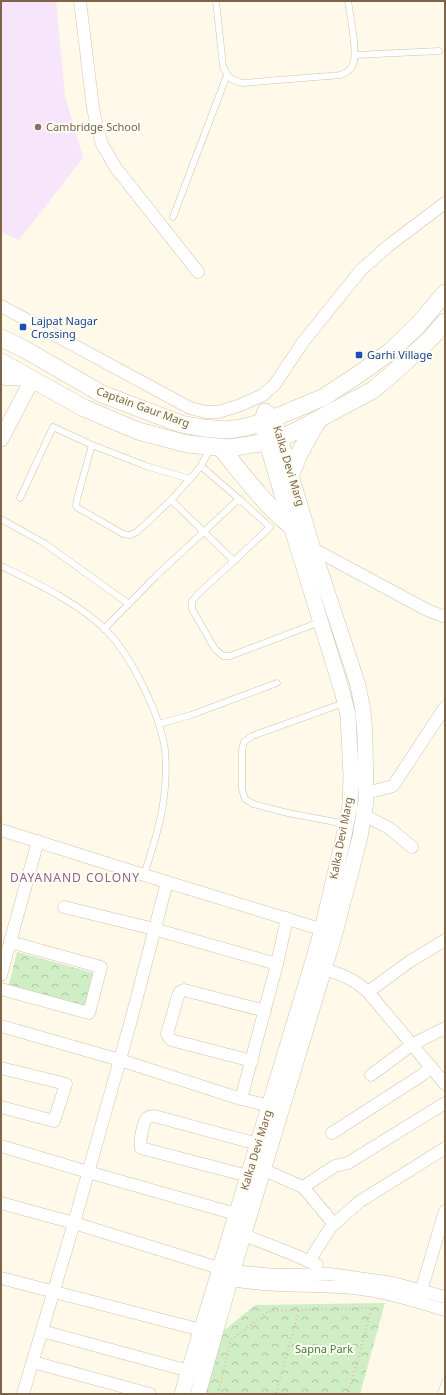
<svg xmlns="http://www.w3.org/2000/svg" width="446" height="1395" font-family="'Noto Sans',sans-serif">
  <defs>
    <pattern id="park-crowns" width="20" height="18" patternUnits="userSpaceOnUse"><rect width="20" height="18" fill="#cfeec6"/><path d="M2 6a3 3 0 1 1 6 0M12 15a3 3 0 1 1 6 0" fill="none" stroke="#adc4a3"/></pattern>
  </defs>
  <rect width="100%" height="100%" fill="#fef9e9"/>
  <polygon fill="#f7e5fb" points="1,1 56,1 65,96 83,158 19,240 1,232"/>
  <g fill="url(#park-crowns)">
    <polygon points="17,952 94,973 84,1008 8,988"/>
    <polygon points="385,1303 360,1394 206,1394 221,1333 255,1305"/>
  </g>
  <g fill="none" stroke-linecap="round" stroke-linejoin="round">
    <g stroke="#d2c3ad" stroke-width="7">
      <g id="service">
        <path d="M216 1 223 66C228 78 230 80 243 83L341 75C346 73 351 70 353 64 358 53 350 15 348 1"/>
        <polyline points="355,55 439,51"/>
        <polyline points="173,217 227,75"/>
        <polyline points="201,466 239,499"/>
        <polyline points="190,479 201,466 211,447"/>
        <polyline points="20,498 53,427 92,445"/>
        <polyline points="171,500 190,479 146,466 92,445 77,499 76,506 78,508 123,534 130,535 137,532 171,500 234,561"/>
        <polyline points="1,519 44,543 129,604"/>
        <path d="M1 566C36 583 77 602 105 629 131 655 160 714 165 750 166 762 166 775 165 787 163 817 153 847 144 875"/>
        <polyline points="104,629 156,576 239,499 270,527 234,561 199,593 192,601 192,609 215,649 223,656 230,656 320,622"/>
        <polyline points="344,703 252,736 244,742 242,750 242,789 245,799 253,804 288,813 346,824"/>
        <polyline points="159,724 191,715 277,683"/>
        <polyline points="441,1394 445,1382"/>
      </g>
    </g>
    <g stroke="#d2c3ad" stroke-width="13">
      <g id="minor">
        <polyline points="80,1 93,108 97,127 102,144 116,168 198,272"/>
        <polyline points="1,306 190,408 206,412 218,412 238,406 263,395 275,384 303,342 361,270 388,246 445,203"/>
        <polyline points="1,377 5,379 31,380"/>
        <polyline points="308,546 427,610 445,617"/>
        <polyline points="366,793 393,786 445,707"/>
        <polyline points="364,815 389,828 412,847"/>
        <polyline points="1,830 144,875 330,932"/>
        <polyline points="64,907 154,929 277,964"/>
        <path d="M324 969C343 975 354 979 368 992L445 1084"/>
        <polyline points="1,975 38,841"/>
        <polyline points="1,989 89,1013 101,967 10,942"/>
        <polyline points="368,992 409,962 445,940"/>
        <polyline points="1,1026 120,1060 241,1099 270,1106"/>
        <polyline points="252,1061 171,1040 167,1034 178,996 180,992 184,990 265,1011"/>
        <polyline points="1,1068 66,1084 54,1121 1,1107"/>
        <polyline points="371,1075 413,1044 445,1028"/>
        <polyline points="241,1099 277,964 287,918"/>
        <polyline points="332,1133 422,1075 431,1067"/>
        <polyline points="1,1146 88,1172 236,1214"/>
        <polyline points="264,1170 303,1187 334,1224"/>
        <path d="M248 1176 141 1148C139 1143 143 1122 147 1118 150 1116 151 1116 154 1116L258 1144"/>
        <polyline points="303,1187 335,1166 348,1163 445,1103"/>
        <polyline points="1,1203 74,1223 219,1268 233,1271 275,1275 330,1274 393,1283 445,1297"/>
        <polyline points="244,1235 295,1255 317,1265"/>
        <polyline points="310,1261 316,1250 331,1227 359,1202 445,1148"/>
        <polyline points="1,1278 201,1330"/>
        <path d="M221 1278C264 1288 309 1284 353 1288 384 1291 415 1301 445 1310"/>
        <polyline points="419,1298 445,1211"/>
        <polyline points="42,1331 189,1371"/>
        <polyline points="33,1362 150,1394"/>
        <polyline points="23,1394 74,1223 130,1024 167,882"/>
      </g>
    </g>
    <g stroke="#d2c3ad" stroke-width="16">
      <g id="tertiary">
        <polyline points="1,439 32,380"/>
        <polyline points="182,1394 313,961 322,929 343,840 350,805 351,776 348,715 342,691 295,539 261,423 265,411 274,418 313,549 358,685 363,711 365,736 366,801 360,837 335,933 235,1263 198,1394"/>
      </g>
    </g>
    <g stroke="#d6c5ab" stroke-width="18">
      <g id="secondary">
        <polyline points="1,338 24,349 102,394 181,424 203,428 227,430 246,427 267,421 324,397 362,372 392,350 418,325 445,293"/>
        <polyline points="1,362 84,408 138,431 187,444 229,448 267,442 280,438 296,431 373,390 401,366 430,339 445,322"/>
        <path d="M221 448C243 475 264 504 291 526"/>
        <polyline points="291,474 299,454 318,420"/>
      </g>
    </g>
    <g stroke="#dcc1a1" stroke-width="2" stroke-dasharray="1 3" stroke-linecap="butt">
      <polyline points="276,1393 299,1310"/>
      <polyline points="218,1394 231,1340 269,1311 372,1308 348,1394"/>
      <polyline points="275,1394 276,1393 286,1394"/>
    </g>
    <use href="#service" stroke="#fff" stroke-width="6"/>
    <use href="#minor" stroke="#fff" stroke-width="12"/>
    <use href="#tertiary" stroke="#fff" stroke-width="15"/>
    <use href="#secondary" stroke="#fff" stroke-width="17"/>
  </g>
  <circle fill="#8d6e63" stroke="#fffcf1" stroke-width="1.5" cx="38" cy="127" r="4"/>
  <g fill="#1a4fb4" stroke="#fffcf1" stroke-width="1.5">
    <rect x="19" y="323" width="8" height="8" rx="2"/>
    <rect x="355" y="351" width="8" height="8" rx="2"/>
  </g>
  <g text-anchor="middle" stroke-width="4" stroke-linejoin="round" paint-order="stroke">
    <g font-size="11" fill="#785e54" stroke="#fffcf1" text-anchor="start">
      <text x="46" y="131">Cambridge School</text>
    </g>
    <g font-size="11" fill="#164399" stroke="#fffcf1" text-anchor="start">
      <text x="31" y="325">Lajpat Nagar<tspan x="31" dy="13">Crossing</tspan></text>
      <text x="367" y="359">Garhi Village</text>
    </g>
    <g font-size="11" fill="#7c644a" stroke="#fffcf1">
      <text transform="translate(143 407) rotate(20)" y="4">Captain Gaur Marg</text>
      <text transform="translate(289 466) rotate(73)" y="4">Kalka Devi Marg</text>
      <text transform="translate(341 838) rotate(-79)" y="4">Kalka Devi Marg</text>
      <text transform="translate(256 1150) rotate(-73)" y="4">Kalka Devi Marg</text>
    </g>
    <g font-size="11" fill="#467c3d" stroke="#fffcf1">
      <text x="324" y="1353">Sapna Park</text>
    </g>
    <g font-size="12" letter-spacing="1" fill="#8e6297" stroke="#fffcf1">
      <text x="75" y="882">DAYANAND COLONY</text>
    </g>
  </g>
  <rect width="446" height="1395" fill="none" stroke="#7c644a" stroke-width="4"/>
</svg>
